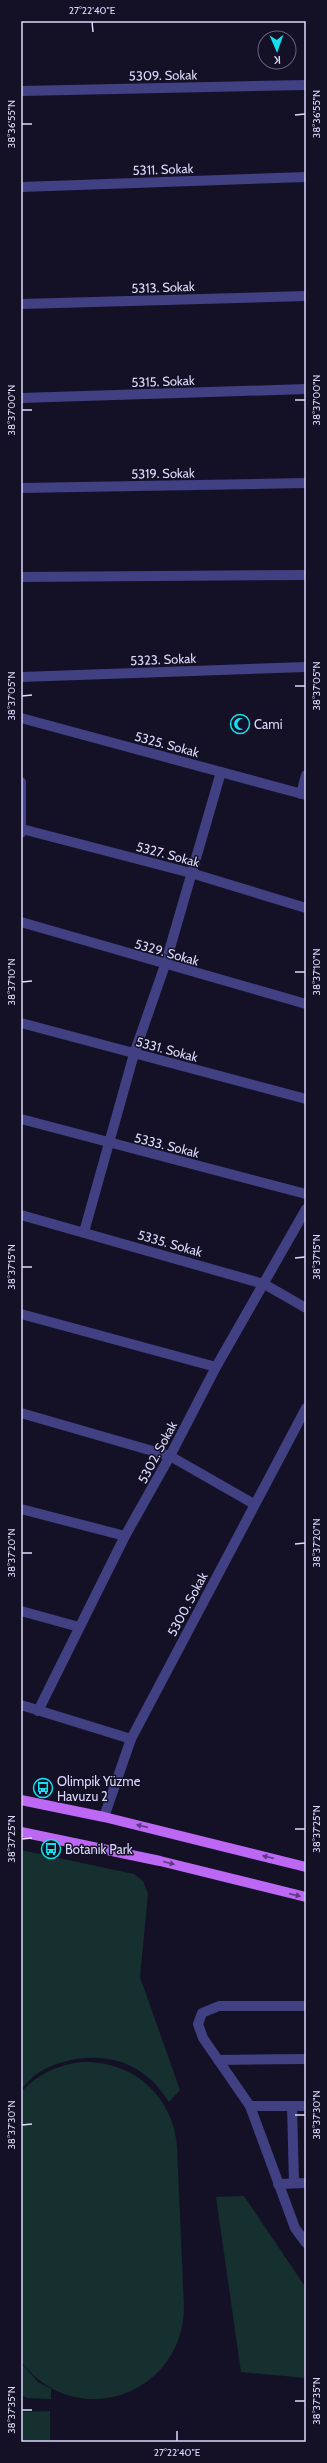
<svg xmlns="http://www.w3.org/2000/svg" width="327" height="2463" font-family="Cabin,sans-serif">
  <rect width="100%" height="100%" fill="#141126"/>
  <g fill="#15302e">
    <path d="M21 1850 134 1874 143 1881 148 1894 140 1977 180 2090 169 2102C162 2092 155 2082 145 2075 115 2051 69 2054 38 2073 31 2077 26 2085 21 2090Z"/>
    <path d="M81 2062C132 2060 173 2095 177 2147L184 2307C183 2396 74 2433 21 2361V2092C37 2075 57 2065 81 2062Z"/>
    <polygon points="244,2196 306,2288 306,2378 241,2372 216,2197"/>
    <polygon points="21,2363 38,2382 51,2389 51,2399 27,2398 21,2395"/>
    <polygon points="50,2411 50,2442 21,2442 21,2412"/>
  </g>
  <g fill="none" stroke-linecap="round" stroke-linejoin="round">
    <g stroke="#404082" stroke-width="10">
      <polyline points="21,91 306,85"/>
      <polyline points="21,187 306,177"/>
      <polyline points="21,304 306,296"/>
      <polyline points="21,398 306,389"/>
      <polyline points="21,488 306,483"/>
      <polyline points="21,577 306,575"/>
      <polyline points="21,677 306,667"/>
      <polyline points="21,718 306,795"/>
      <polyline points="301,794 306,775"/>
      <polyline points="22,829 191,873 306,908"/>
      <polyline points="21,922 306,1004"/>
      <polyline points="21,1023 306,1099"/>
      <polyline points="21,1119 306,1194"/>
      <polyline points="21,1215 264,1284 306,1308"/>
      <polyline points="84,1232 134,1054 165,965 221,772"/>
      <polyline points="21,1314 216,1367"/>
      <polyline points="21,1413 170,1456 254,1504"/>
      <polyline points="21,1509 125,1536"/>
      <polyline points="21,1611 79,1627"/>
      <polyline points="21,1705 131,1739"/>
      <polyline points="38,1711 125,1536 170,1456 216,1367 306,1209"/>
      <polyline points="104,1817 131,1739 306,1408"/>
      <polyline points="306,2006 219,2006 202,2013 198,2024 203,2038 250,2106 295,2228 306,2243"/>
      <polyline points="218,2060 306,2059"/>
      <polyline points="250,2106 306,2106"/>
      <polyline points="292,2106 294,2183"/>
      <polyline points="278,2184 306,2183"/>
    </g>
    <polyline stroke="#404082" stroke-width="10" points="21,782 21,833"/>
    <g stroke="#bc68f5" stroke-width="10">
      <polyline points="21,1800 104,1817 306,1867"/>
      <polyline points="21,1832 160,1861 306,1897"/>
    </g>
  </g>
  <defs><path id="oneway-solid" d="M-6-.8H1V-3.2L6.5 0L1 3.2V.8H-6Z"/></defs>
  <g fill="#603883">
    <use href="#oneway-solid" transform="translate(142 1826) rotate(-167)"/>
    <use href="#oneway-solid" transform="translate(268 1857) rotate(-166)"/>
    <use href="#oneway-solid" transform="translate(169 1863) rotate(14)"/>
    <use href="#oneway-solid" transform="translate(295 1895) rotate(13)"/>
  </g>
  <path fill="none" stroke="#dcd9fc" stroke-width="1.5" d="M92 22 93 32M295 115 305 114M22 124H32M295 400H305M22 410H32M295 686H305M22 696 32 695M295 972H305M22 982 32 981M295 1258 305 1257M22 1267H32M295 1544 305 1543M22 1553H32M295 1829H305M22 1839 32 1838M295 2115H305M22 2125 32 2124M295 2401H305M22 2410H32M177 2431V2441"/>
  <defs>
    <g id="mosque-ring" transform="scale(1)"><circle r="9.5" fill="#141126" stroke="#13dfef" stroke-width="1.5"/><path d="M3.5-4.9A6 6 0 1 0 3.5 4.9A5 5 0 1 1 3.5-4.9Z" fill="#13dfef"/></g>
    <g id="bus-ring" transform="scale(1)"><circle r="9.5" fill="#141126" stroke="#13dfef" stroke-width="1.5"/><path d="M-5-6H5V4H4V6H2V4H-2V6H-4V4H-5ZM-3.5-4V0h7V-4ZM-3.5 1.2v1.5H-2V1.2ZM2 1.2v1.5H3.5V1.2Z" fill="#13dfef"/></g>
  </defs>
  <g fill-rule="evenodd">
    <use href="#mosque-ring" x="240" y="724"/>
    <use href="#bus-ring" x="43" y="1788"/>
    <use href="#bus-ring" x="51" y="1849"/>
  </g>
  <g text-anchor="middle" stroke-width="3" stroke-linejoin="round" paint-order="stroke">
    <g font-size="13" fill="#dcd9fc" stroke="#141126">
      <text transform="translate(163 75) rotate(-1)" y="5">5309. Sokak</text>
      <text transform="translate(163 169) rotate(-2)" y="5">5311. Sokak</text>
      <text transform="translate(163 287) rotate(-2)" y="5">5313. Sokak</text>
      <text transform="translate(163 381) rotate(-2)" y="5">5315. Sokak</text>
      <text transform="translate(163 473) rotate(-1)" y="5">5319. Sokak</text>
      <text transform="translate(163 659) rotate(-2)" y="5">5323. Sokak</text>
      <text transform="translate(167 744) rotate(15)" y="5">5325. Sokak</text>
      <text transform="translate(168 854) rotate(15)" y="5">5327. Sokak</text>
      <text transform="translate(167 952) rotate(16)" y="5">5329. Sokak</text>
      <text transform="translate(167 1049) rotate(15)" y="5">5331. Sokak</text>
      <text transform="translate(167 1145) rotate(14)" y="5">5333. Sokak</text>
      <text transform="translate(170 1243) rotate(16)" y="5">5335. Sokak</text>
      <text transform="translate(157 1452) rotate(-62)" y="5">5302. Sokak</text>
      <text transform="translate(187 1604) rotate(-62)" y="5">5300. Sokak</text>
    </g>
    <g font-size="13" fill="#dcd9fc" stroke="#141126" text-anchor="start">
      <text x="254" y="729">Cami</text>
      <text x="57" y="1786">Olimpik Yüzme<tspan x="57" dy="15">Havuzu 2</tspan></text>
      <text x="65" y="1854">Botanik Park</text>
    </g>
  </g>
  <rect width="327" height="2463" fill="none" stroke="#141126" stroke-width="44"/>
  <g transform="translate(277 50) rotate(178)"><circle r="19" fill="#141126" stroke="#64617c"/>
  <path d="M0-3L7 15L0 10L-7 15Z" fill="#13dfef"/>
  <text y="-6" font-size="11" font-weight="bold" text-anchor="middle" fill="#dcd9fc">K</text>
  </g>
  <rect x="22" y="22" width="283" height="2419" fill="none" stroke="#dcd9fc" stroke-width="1.5"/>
  <g font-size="10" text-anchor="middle" fill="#dcd9fc">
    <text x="92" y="14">27°22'40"E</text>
    <text transform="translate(316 114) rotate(-90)" y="4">38°36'55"N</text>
    <text transform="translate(11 124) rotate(-90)" y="4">38°36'55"N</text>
    <text transform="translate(316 400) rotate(-90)" y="4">38°37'00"N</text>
    <text transform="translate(11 410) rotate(-90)" y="4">38°37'00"N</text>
    <text transform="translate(316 686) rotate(-90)" y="4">38°37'05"N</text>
    <text transform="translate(11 696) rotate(-90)" y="4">38°37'05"N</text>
    <text transform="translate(316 972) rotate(-90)" y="4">38°37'10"N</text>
    <text transform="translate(11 982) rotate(-90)" y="4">38°37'10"N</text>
    <text transform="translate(316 1257) rotate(-90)" y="4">38°37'15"N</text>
    <text transform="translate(11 1267) rotate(-90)" y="4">38°37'15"N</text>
    <text transform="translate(316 1543) rotate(-90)" y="4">38°37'20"N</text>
    <text transform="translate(11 1553) rotate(-90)" y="4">38°37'20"N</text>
    <text transform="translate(316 1829) rotate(-90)" y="4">38°37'25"N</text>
    <text transform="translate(11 1839) rotate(-90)" y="4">38°37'25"N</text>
    <text transform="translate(316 2115) rotate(-90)" y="4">38°37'30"N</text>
    <text transform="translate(11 2125) rotate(-90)" y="4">38°37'30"N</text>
    <text transform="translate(316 2401) rotate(-90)" y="4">38°37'35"N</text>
    <text transform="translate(11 2410) rotate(-90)" y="4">38°37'35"N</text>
    <text x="177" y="2456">27°22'40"E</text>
  </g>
</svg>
